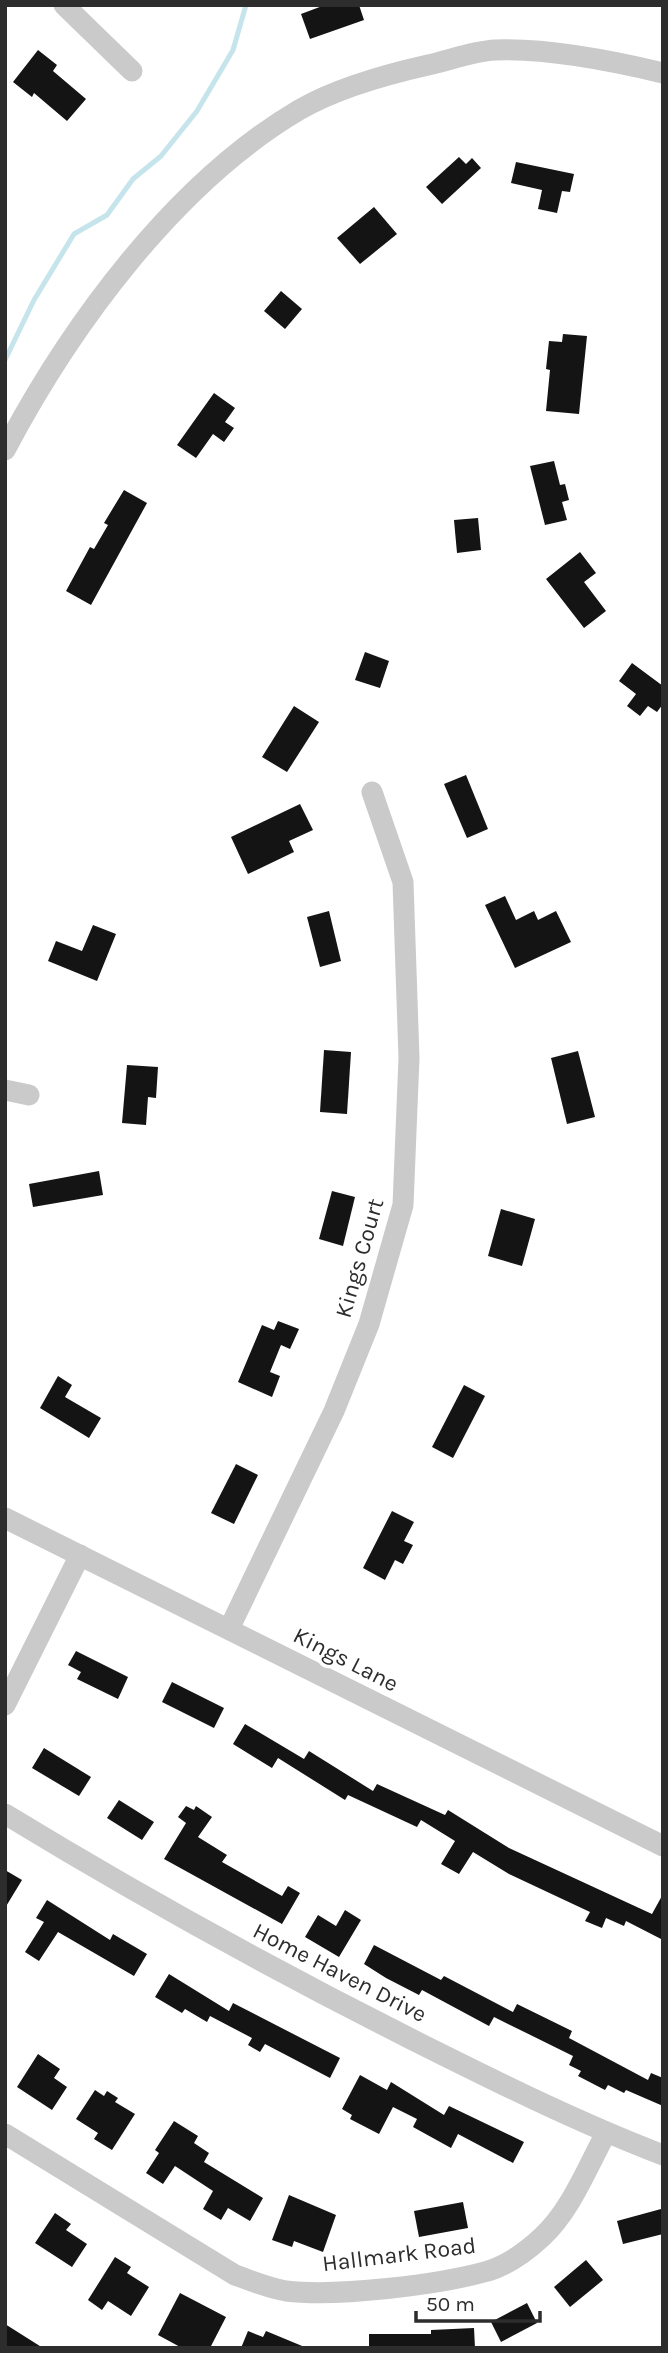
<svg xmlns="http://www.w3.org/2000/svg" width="668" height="2353" font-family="Karla,sans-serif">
  <rect width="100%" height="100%" fill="#fff"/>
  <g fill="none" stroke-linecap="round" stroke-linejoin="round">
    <polyline stroke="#c5e4eb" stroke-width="5" points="5,360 34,300 74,234 107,215 133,179 161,156 197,111 233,50 246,5"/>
  </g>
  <g fill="#141414">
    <polygon points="325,5 359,5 364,20 310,39 301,14"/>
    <polygon points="38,50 57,65 53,71 86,99 67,121 34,93 32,97 13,82"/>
    <polygon points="459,157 466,164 472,158 481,168 442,204 426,187"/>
    <polygon points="516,162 574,174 570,192 562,191 557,213 538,209 542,190 511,183"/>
    <polygon points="374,207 397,234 360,264 337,238"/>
    <polygon points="281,291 302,309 285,329 264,311"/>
    <polygon points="563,334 587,336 579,414 546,411 550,370 546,369 549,341 562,342"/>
    <polygon points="214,393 235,408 225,422 234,428 224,442 213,434 196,458 177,445"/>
    <polygon points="554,461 560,485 565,484 569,500 562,502 567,520 545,525 530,466"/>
    <polygon points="124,490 147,503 91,605 66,591 90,547 94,549 108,525 104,523"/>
    <polygon points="478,518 481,550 457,553 454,520"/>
    <polygon points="580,552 596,573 584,582 606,611 584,628 546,579"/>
    <polygon points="365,652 389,661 380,688 355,680"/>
    <polygon points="632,663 663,686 663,704 657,712 648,706 640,716 627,706 636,694 619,681"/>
    <polygon points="294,706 319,722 287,772 262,757"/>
    <polygon points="466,775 488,829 467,838 444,784"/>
    <polygon points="300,804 313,830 289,841 294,852 248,874 231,837"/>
    <polygon points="505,896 516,920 534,911 538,920 556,911 571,942 515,968 485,905"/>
    <polygon points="329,911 341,961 320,967 307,917"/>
    <polygon points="93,925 116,934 97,981 48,961 56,941 82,951"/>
    <polygon points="324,1050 351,1052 347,1114 320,1112"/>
    <polygon points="578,1051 595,1117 567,1124 551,1058"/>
    <polygon points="127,1065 158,1067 156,1098 148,1097 146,1125 122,1123"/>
    <polygon points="99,1171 103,1195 33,1207 29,1184"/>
    <polygon points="332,1191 355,1197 343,1246 319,1239"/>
    <polygon points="501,1209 535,1219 522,1266 488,1256"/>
    <polygon points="278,1321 299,1329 290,1349 281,1345 270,1372 280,1376 272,1397 238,1382 262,1325 274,1330"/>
    <polygon points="58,1376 72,1385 65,1397 101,1418 89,1438 40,1408"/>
    <polygon points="464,1385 485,1396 453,1458 432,1447"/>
    <polygon points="236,1464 258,1475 234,1524 211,1513"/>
    <polygon points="392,1511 414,1522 404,1541 413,1545 403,1564 395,1560 385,1580 363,1568"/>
    <polygon points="76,1651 128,1677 118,1699 77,1679 81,1672 68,1665"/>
    <polygon points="172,1682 224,1708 214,1728 162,1702"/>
    <polygon points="245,1724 304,1759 309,1751 373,1791 377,1784 445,1815 448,1810 509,1848 652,1914 663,1894 663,1940 626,1921 624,1926 606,1918 602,1928 585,1921 590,1912 509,1874 473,1852 459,1874 441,1864 455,1841 421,1820 417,1827 348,1795 345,1800 278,1758 272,1768 233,1744"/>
    <polygon points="44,1748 91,1777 79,1796 32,1768"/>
    <polygon points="119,1800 154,1822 142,1840 107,1818"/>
    <polygon points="186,1806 194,1810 196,1806 212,1817 198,1837 227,1855 222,1862 282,1896 288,1886 300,1893 282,1924 164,1859 186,1823 178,1817"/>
    <polygon points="5,1870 22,1880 5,1908"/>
    <polygon points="47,1900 110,1940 113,1934 147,1954 134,1976 58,1932 39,1961 25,1952 44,1922 36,1918"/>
    <polygon points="345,1910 361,1920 339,1957 305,1937 318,1915 336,1926"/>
    <polygon points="374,1945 441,1980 444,1976 513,2012 517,2004 572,2031 569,2038 648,2080 651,2073 663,2078 663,2106 626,2090 624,2093 608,2085 605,2090 578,2076 581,2071 569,2065 573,2056 494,2017 489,2026 422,1990 419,1995 386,1978 364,1964"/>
    <polygon points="169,1974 229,2011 233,2003 340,2058 330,2078 265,2044 260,2052 248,2045 252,2038 210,2016 207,2022 185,2009 182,2013 155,1997"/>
    <polygon points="38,2054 60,2069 54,2078 67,2087 52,2110 17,2087"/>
    <polygon points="360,2075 387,2090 391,2082 444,2115 449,2106 524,2142 513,2163 458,2134 451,2148 413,2127 417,2119 393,2107 379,2134 350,2119 352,2115 342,2109"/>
    <polygon points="95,2090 104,2096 107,2091 118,2098 115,2102 135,2114 112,2150 94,2139 98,2133 76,2119"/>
    <polygon points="174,2121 198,2136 194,2143 209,2153 204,2162 263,2198 250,2221 228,2208 221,2220 203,2209 213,2191 175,2166 163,2184 146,2173 159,2153 155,2150"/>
    <polygon points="289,2195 336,2215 323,2252 294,2241 292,2247 272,2240"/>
    <polygon points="463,2202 468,2228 419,2237 414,2211"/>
    <polygon points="661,2209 663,2234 623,2244 617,2221"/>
    <polygon points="55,2213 71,2224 66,2230 87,2244 72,2267 35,2243"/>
    <polygon points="115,2257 131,2267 127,2273 149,2287 131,2316 108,2301 102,2310 88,2300"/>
    <polygon points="586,2260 603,2280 570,2307 554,2287"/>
    <polygon points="180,2293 226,2317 210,2348 182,2348 158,2335"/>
    <polygon points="527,2303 537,2323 501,2342 491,2322"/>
    <polygon points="5,2324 43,2348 5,2348"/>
    <polygon points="474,2328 475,2348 369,2348 369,2334 431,2334 431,2330"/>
    <polygon points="248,2331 263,2337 266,2331 307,2348 241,2348"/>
  </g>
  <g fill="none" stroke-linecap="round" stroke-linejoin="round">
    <g stroke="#cacaca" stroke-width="21">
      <polyline points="64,5 132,71"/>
      <path d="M5 450C71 325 175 183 299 110 335 89 388 74 428 65 450 60 474 51 495 50 546 48 613 61 663 73"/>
      <polyline points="5,1090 29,1095"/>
      <polyline points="5,1518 663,1846"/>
      <polyline points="229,1629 334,1411 369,1324 403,1205 409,1058 403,882 372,792"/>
      <polyline points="5,1705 80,1555"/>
      <path d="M5 1814C138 1895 274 1970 413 2040 495 2081 577 2122 663 2155"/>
      <path d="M5 2134 235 2275C252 2281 268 2288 286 2291 337 2297 438 2285 488 2271 507 2265 527 2251 542 2237 571 2210 587 2168 606 2133"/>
    </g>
  </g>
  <g text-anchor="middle" stroke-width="7" stroke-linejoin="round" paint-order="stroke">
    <g font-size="23" fill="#2d2d2d" stroke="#fff">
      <text transform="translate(359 1258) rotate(-74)" y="8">Kings Court</text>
      <text transform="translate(346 1659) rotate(27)" y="8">Kings Lane</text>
      <text transform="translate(340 1972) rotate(27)" y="8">Home Haven Drive</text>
      <text transform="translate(399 2254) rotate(-7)" y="8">Hallmark Road</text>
    </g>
  </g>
  <rect width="668" height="2353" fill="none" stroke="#2d2d2d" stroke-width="14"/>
  <path d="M416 2311v10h124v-10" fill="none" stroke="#2d2d2d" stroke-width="3.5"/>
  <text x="426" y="2311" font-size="21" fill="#2d2d2d" stroke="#ffffff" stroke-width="5" paint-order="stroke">50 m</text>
</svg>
